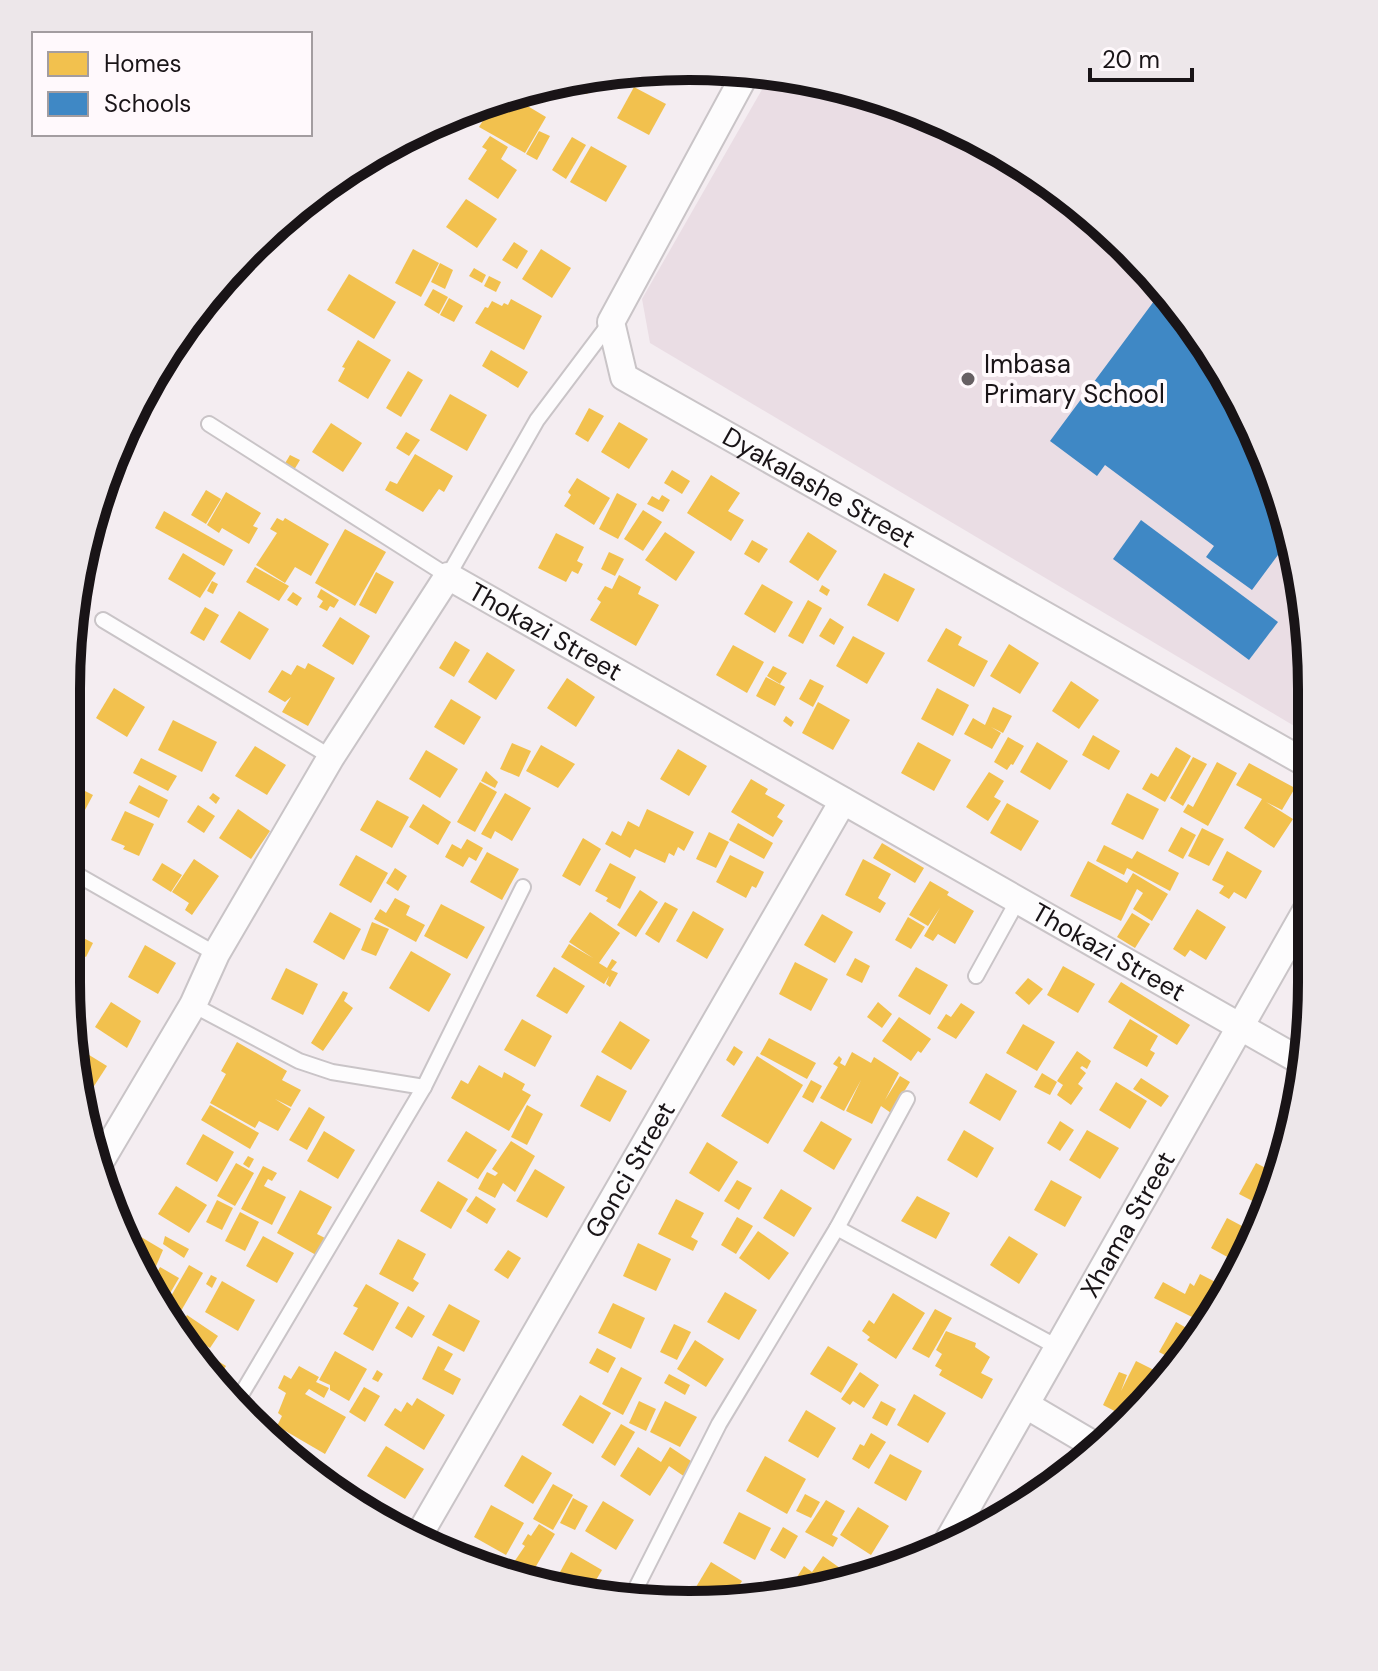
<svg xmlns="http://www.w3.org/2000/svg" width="1378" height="1671" font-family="'DM Sans',sans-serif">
  <rect width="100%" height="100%" fill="#f4edf1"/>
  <polygon fill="#eadde4" points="772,72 890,99 1001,150 1100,221 1184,310 1248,414 1291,528 1311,649 1311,736 650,343 642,299"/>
  <g fill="#f2c14e">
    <polygon points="599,75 587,94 573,86 577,79"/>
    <polygon points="634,87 666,104 649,135 617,118"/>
    <polygon points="509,95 546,117 525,153 479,127 490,109 498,114"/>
    <polygon points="539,131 550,136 537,160 526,154"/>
    <polygon points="490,136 508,147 501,159 517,170 498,199 468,179 487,150 482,147"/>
    <polygon points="572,137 586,145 566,179 552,170"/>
    <polygon points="591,146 627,166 606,202 570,182"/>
    <polygon points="466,199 497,219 477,248 446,227"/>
    <polygon points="514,242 528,251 517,269 502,260"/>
    <polygon points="413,249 439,263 421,297 395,283"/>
    <polygon points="541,249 571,268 552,298 522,279"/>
    <polygon points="440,263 453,270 445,289 431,282"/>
    <polygon points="474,268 486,275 482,283 469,276"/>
    <polygon points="349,274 396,302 374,339 327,310"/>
    <polygon points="489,276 501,282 496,292 484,286"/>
    <polygon points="433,289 448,297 439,314 424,305"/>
    <polygon points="449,298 463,306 454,322 440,315"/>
    <polygon points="511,299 542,316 524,350 475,323 485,307 488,308 492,301 502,306 504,303 508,305"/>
    <polygon points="358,340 391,360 368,399 338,381 345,368 342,367"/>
    <polygon points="491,350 528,372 518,388 482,366"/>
    <polygon points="408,371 423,380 401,417 386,408"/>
    <polygon points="450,394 487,415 467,451 430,430"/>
    <polygon points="589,408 604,416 588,442 575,434"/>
    <polygon points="619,422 648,439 629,469 601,452"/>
    <polygon points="331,423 362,443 343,472 312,452"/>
    <polygon points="406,432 420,440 409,456 396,448"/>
    <polygon points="415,454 453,476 444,492 439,489 423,512 385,490 390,481 397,484"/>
    <polygon points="290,455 300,460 294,470 284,465"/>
    <polygon points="672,470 690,481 682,494 664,483"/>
    <polygon points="711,475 740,493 728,511 744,520 731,541 687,513"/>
    <polygon points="577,478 610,498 594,525 564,506 571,495 568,492"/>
    <polygon points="206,490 221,499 206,524 191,515"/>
    <polygon points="226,492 261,513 253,526 258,528 249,544 222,528 219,533 207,525"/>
    <polygon points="617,493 637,504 618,539 599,529"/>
    <polygon points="662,495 670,500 663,512 647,504 652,496 659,500"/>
    <polygon points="643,510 662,522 643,551 624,539"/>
    <polygon points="164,511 233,550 224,566 155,528"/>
    <polygon points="277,518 283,521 285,518 329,544 311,576 295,567 285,583 256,565 277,533 270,529"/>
    <polygon points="345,529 386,552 355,606 315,583"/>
    <polygon points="665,532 695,552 676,581 645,560"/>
    <polygon points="808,532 837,551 818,581 789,562"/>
    <polygon points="556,533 584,547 577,561 583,564 578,574 572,571 566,582 538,568"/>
    <polygon points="752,540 768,549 759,563 744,554"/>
    <polygon points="609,552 624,559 615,576 601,569"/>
    <polygon points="183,553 216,573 200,598 168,579"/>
    <polygon points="255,567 289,586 279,601 246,582"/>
    <polygon points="376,572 394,582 376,614 359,605"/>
    <polygon points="884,573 915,589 898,622 867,605"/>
    <polygon points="619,575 641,587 638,594 659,605 636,646 590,620 601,602 597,599 605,586 612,589"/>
    <polygon points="212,581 218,584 213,594 207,591"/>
    <polygon points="762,584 793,602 775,633 744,614"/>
    <polygon points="822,585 830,590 827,596 819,591"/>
    <polygon points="321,589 339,600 334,608 330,606 327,611 319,607 323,601 317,597"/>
    <polygon points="293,592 302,598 297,606 287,600"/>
    <polygon points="808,600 822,608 803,644 788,636"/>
    <polygon points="205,607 219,615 204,641 190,633"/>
    <polygon points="239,611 269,629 250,660 220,642"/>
    <polygon points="340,617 370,636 353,665 322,646"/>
    <polygon points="830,618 844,627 834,645 819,636"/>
    <polygon points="946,628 962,637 958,645 988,661 974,687 927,661"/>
    <polygon points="853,636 885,653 867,684 836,666"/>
    <polygon points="455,641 470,650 454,677 439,668"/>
    <polygon points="1009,644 1039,663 1020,694 990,676"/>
    <polygon points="733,645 764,662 747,693 716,675"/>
    <polygon points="487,652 515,670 496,700 468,682"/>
    <polygon points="308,663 335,678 308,726 282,712 291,697 285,702 268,692 282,670 291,675 297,665 305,669"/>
    <polygon points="773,666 787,673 780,684 767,676"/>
    <polygon points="766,677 785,687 775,706 756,696"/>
    <polygon points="567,678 595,697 576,727 547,708"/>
    <polygon points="810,679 824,686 813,707 799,699"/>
    <polygon points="1071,681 1099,700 1079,729 1052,711"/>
    <polygon points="114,688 145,707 127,737 96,718"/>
    <polygon points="937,688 969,705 953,736 921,719"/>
    <polygon points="451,699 481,717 464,745 434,727"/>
    <polygon points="818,702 850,720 833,750 802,733"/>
    <polygon points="993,707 1012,716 1003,733 991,727 1001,733 992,749 964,734 973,718 985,725"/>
    <polygon points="786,716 794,722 791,727 783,721"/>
    <polygon points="173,720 217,742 202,772 158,750"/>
    <polygon points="1093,735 1120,751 1109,770 1082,755"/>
    <polygon points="67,737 74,740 67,754"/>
    <polygon points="1008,737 1024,746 1013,765 1011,764 1007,770 994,762"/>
    <polygon points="918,742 951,760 934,791 901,773"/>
    <polygon points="1037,742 1068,761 1050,790 1020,772"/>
    <polygon points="512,743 531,751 519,777 500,769"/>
    <polygon points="541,745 575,764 558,788 526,771"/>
    <polygon points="255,746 286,765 267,795 235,776"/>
    <polygon points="1176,747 1191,756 1165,802 1142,789 1151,773 1158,777"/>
    <polygon points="678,749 707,766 689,796 660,779"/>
    <polygon points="426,750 458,769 440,798 409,779"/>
    <polygon points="1193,757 1207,764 1183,806 1170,798"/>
    <polygon points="141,758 177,776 168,791 133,773"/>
    <polygon points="1217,762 1237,773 1208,826 1183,812 1188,804 1193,807"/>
    <polygon points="1249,763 1295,788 1282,810 1266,802 1293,819 1274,848 1244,828 1262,799 1236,785"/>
    <polygon points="486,771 498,782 495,788 481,781"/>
    <polygon points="989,772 1004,781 994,797 1001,801 988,821 966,807"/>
    <polygon points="751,779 768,789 765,794 785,805 777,817 783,821 773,837 731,812"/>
    <polygon points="67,782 93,795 78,823 67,817"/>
    <polygon points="480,782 497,792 475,832 457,822"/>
    <polygon points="139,785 168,800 159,818 129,803"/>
    <polygon points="213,793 220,798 216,804 209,798"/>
    <polygon points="505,793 531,808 512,841 495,831 491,839 481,834"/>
    <polygon points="1127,793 1159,809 1143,840 1111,824"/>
    <polygon points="377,800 409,817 392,848 360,830"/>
    <polygon points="1007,803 1039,821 1021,851 990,833"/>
    <polygon points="423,804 451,822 438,845 409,827"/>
    <polygon points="198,805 215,816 204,833 187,822"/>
    <polygon points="238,809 270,831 251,859 219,838"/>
    <polygon points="647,809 694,832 684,851 678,847 674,856 669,853 665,863 635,849 630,858 605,844 612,831 621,836 628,821 639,827"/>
    <polygon points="125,811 154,824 139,856 123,849 125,846 111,840"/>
    <polygon points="738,823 773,843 764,859 729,840"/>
    <polygon points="1181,827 1196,835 1183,859 1168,851"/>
    <polygon points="1202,828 1224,839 1209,866 1188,856"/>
    <polygon points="709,832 729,842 716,868 696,859"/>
    <polygon points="583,838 601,849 580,886 562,876"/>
    <polygon points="467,839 483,848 476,861 469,857 463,867 445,857 452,844 461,849"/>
    <polygon points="882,843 924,868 915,883 873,858"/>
    <polygon points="1104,845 1132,859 1137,851 1179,873 1170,891 1127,868 1124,875 1096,861"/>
    <polygon points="1227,851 1262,871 1246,899 1234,892 1229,899 1219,893 1224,886 1212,880"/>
    <polygon points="487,852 519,869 502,900 470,882"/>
    <polygon points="356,855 388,873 371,903 339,885"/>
    <polygon points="730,855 764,872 756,888 752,886 746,898 716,882"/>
    <polygon points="194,859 219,876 192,915 185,910 189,903 172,892"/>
    <polygon points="863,859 891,874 878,898 886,903 880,913 845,895"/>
    <polygon points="1088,861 1127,883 1133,873 1168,894 1152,921 1133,909 1143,893 1137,889 1121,921 1070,896"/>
    <polygon points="162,863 182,875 171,892 152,880"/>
    <polygon points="610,863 636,877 620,909 606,901 608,898 595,891"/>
    <polygon points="395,868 407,876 398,891 386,883"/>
    <polygon points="930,881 949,892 947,895 974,911 955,944 938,934 933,941 924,936 940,908 928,926 909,915"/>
    <polygon points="640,890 658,902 636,937 617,925"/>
    <polygon points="395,898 410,906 406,915 425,925 416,942 374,919 380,909 386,913"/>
    <polygon points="665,902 678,909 659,943 645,934"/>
    <polygon points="441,904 485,927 467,959 424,936"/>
    <polygon points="1197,909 1226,927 1206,960 1190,950 1185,957 1173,949"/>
    <polygon points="693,911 724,929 707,959 676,941"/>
    <polygon points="330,912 361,929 344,960 313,942"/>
    <polygon points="590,912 620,933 599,963 607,968 612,959 617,962 611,970 618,973 610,987 606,984 609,976 604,984 561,957 569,944 593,958 569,942"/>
    <polygon points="1132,913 1150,924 1135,948 1117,937"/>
    <polygon points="822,914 853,932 835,963 804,945"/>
    <polygon points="908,917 925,927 911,949 895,940"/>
    <polygon points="372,922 389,929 376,956 361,950"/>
    <polygon points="66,929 93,943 86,957 66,947"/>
    <polygon points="145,945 176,963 158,994 128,977"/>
    <polygon points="411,951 451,974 429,1012 389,988"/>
    <polygon points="855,958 870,966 862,983 846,975"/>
    <polygon points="795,962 828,979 811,1011 779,994"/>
    <polygon points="1063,966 1095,984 1078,1013 1047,995"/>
    <polygon points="554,967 585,986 567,1014 536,996"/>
    <polygon points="916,967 948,985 930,1015 898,996"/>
    <polygon points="286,968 318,984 303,1015 271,999"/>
    <polygon points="1028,978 1043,989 1029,1005 1015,993"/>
    <polygon points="1121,982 1190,1025 1177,1045 1108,1002"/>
    <polygon points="343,991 348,993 344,1001 353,1008 323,1051 311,1043"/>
    <polygon points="111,1002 141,1021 127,1048 95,1027"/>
    <polygon points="878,1002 892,1014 882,1028 867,1017"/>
    <polygon points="961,1003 975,1012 956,1039 937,1028 946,1014 951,1017"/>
    <polygon points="899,1017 931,1039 921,1053 918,1051 911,1061 882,1041"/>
    <polygon points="522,1019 552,1036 535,1067 504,1050"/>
    <polygon points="1130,1019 1158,1036 1150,1050 1155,1053 1147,1067 1113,1048"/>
    <polygon points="620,1021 650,1040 631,1070 601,1052"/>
    <polygon points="1023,1024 1055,1042 1037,1071 1006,1053"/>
    <polygon points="769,1038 816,1063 807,1079 760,1054"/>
    <polygon points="237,1042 287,1071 282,1080 301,1090 291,1107 275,1099 291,1109 278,1131 259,1121 255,1128 210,1103 226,1074 221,1071"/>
    <polygon points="734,1046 743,1052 734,1066 726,1060"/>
    <polygon points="81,1050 107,1066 85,1100 81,1098 76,1058"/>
    <polygon points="1077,1051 1091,1061 1087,1069 1082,1066 1080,1068 1086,1073 1078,1084 1083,1088 1071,1105 1057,1095 1063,1085 1057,1081"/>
    <polygon points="852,1052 871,1063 874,1057 899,1073 885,1100 900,1076 910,1082 891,1113 881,1106 872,1124 846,1111 861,1080 844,1111 820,1098 838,1067 833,1064 839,1056 842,1059 840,1063 845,1066"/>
    <polygon points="757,1056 803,1085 768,1144 721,1116"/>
    <polygon points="479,1065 502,1078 504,1072 525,1084 522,1090 531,1095 509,1131 451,1098 461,1080 468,1084"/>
    <polygon points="986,1073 1017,1091 1000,1121 969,1103"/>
    <polygon points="1042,1073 1057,1082 1050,1095 1034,1087"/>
    <polygon points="597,1075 627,1091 610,1122 580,1106"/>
    <polygon points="1141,1078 1169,1096 1161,1107 1133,1089"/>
    <polygon points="811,1080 822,1086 813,1103 802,1097"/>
    <polygon points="1116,1082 1147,1101 1130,1129 1099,1110"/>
    <polygon points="210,1105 259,1133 250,1149 201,1120"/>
    <polygon points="527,1105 543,1114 527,1145 511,1137"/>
    <polygon points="309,1107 325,1117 307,1150 289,1140"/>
    <polygon points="1296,1112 1292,1135 1285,1131"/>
    <polygon points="821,1121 852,1139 834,1170 803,1151"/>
    <polygon points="1060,1121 1074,1130 1060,1151 1047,1143"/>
    <polygon points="964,1130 994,1148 977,1178 947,1160"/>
    <polygon points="1087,1130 1119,1148 1100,1179 1069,1160"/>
    <polygon points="324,1131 355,1150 338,1179 307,1161"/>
    <polygon points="466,1131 497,1150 478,1179 447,1161"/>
    <polygon points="203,1134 234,1152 217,1182 186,1164"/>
    <polygon points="511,1141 535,1156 515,1192 503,1183 495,1198 478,1189 487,1172 495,1176 498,1173 492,1169"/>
    <polygon points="707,1142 738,1162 719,1192 689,1173"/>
    <polygon points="248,1156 254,1159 249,1168 243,1164"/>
    <polygon points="236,1163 254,1173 235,1206 217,1196"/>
    <polygon points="1256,1163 1279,1175 1266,1208 1239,1194"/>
    <polygon points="263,1166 277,1173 272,1181 268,1179 264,1186 286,1197 272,1225 241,1209"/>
    <polygon points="535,1169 565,1187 547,1218 516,1201"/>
    <polygon points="737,1180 752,1188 739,1210 724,1201"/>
    <polygon points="1051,1180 1082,1197 1065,1227 1034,1210"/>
    <polygon points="438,1181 468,1199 451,1229 420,1211"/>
    <polygon points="176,1186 207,1205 189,1233 158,1214"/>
    <polygon points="781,1189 812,1208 794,1237 763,1218"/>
    <polygon points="300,1190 332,1207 317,1234 325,1238 316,1255 277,1233"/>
    <polygon points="476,1196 496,1209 487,1224 466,1211"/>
    <polygon points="917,1196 950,1213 936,1239 901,1221"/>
    <polygon points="676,1199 704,1213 691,1237 698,1241 693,1251 658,1234"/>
    <polygon points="217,1200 233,1208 222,1230 206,1222"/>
    <polygon points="240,1212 259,1222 245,1251 225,1241"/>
    <polygon points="737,1217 753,1226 736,1254 721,1245"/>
    <polygon points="1227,1218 1257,1234 1242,1265 1211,1248"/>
    <polygon points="131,1231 163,1250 147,1287 127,1238"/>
    <polygon points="758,1231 789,1253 769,1280 739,1258"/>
    <polygon points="165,1236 189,1249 184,1258 163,1244"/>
    <polygon points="263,1236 294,1253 277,1283 246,1266"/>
    <polygon points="1009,1236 1038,1254 1019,1284 990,1265"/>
    <polygon points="398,1239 426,1254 413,1279 419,1283 413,1292 379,1274"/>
    <polygon points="638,1243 671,1259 656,1291 623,1276"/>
    <polygon points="508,1250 521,1258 508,1279 494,1270"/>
    <polygon points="189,1265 203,1273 181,1311 167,1303"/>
    <polygon points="160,1267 179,1278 162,1307 157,1304 148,1289"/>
    <polygon points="1200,1274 1227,1288 1204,1323 1154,1298 1163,1282 1185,1294 1190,1283 1194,1286"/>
    <polygon points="211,1275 217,1278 212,1288 206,1284"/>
    <polygon points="222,1281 255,1300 238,1331 205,1312"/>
    <polygon points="366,1284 399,1303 373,1351 343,1334 358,1308 353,1306"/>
    <polygon points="725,1292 757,1310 739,1340 707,1322"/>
    <polygon points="893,1293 925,1313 896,1359 867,1340 870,1337 862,1331 869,1320 874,1324"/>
    <polygon points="613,1303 645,1318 631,1349 598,1333"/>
    <polygon points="449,1304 480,1321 464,1352 432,1335"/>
    <polygon points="408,1306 425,1316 412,1338 395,1328"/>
    <polygon points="160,1308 176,1318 172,1325 161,1309"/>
    <polygon points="935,1309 952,1318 929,1358 912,1349"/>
    <polygon points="187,1315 218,1336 210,1348 179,1328"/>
    <polygon points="1176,1322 1197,1334 1178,1362 1159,1352"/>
    <polygon points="674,1324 691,1332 677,1360 660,1352"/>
    <polygon points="946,1331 976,1343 975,1347 990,1357 981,1373 993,1379 982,1399 939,1375 942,1370 935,1366 942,1354 936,1350"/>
    <polygon points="695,1340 724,1359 706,1387 677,1369"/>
    <polygon points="194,1346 226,1366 215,1384 191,1351"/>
    <polygon points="438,1346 453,1354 444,1370 461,1379 453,1395 422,1379"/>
    <polygon points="828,1346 858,1364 841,1393 810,1374"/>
    <polygon points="597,1348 616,1358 608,1373 589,1363"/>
    <polygon points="335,1351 367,1369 349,1401 330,1390 330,1385 319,1380"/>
    <polygon points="1136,1361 1162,1374 1155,1387 1142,1380 1159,1390 1130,1419 1103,1405 1119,1372 1127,1375 1121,1391"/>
    <polygon points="299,1366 319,1377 316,1382 329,1388 324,1398 309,1389 305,1394 346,1417 325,1454 277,1426 282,1416 278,1413 286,1393 278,1388 284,1375 291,1379"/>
    <polygon points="621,1367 642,1378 623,1415 602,1404"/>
    <polygon points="377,1370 383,1374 378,1382 372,1379"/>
    <polygon points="860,1372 879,1385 864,1408 853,1401 850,1405 841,1399"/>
    <polygon points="669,1374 690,1385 685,1395 664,1383"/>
    <polygon points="364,1387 380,1396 365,1422 349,1412"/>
    <polygon points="914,1394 946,1413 928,1443 897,1425"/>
    <polygon points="580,1395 611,1413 593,1444 562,1425"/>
    <polygon points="417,1398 445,1415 424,1450 384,1425 395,1408 401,1412 407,1402 412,1406"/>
    <polygon points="639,1401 656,1409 646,1431 629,1423"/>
    <polygon points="665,1401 697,1417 680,1447 650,1432"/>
    <polygon points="881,1401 896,1409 887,1426 872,1418"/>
    <polygon points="806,1410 836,1428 818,1458 788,1441"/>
    <polygon points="621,1424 635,1432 615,1466 601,1457"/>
    <polygon points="871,1433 886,1442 869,1469 852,1459 860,1444 864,1446"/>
    <polygon points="279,1442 333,1472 326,1485 278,1443"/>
    <polygon points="386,1446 424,1469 405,1499 367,1476"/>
    <polygon points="638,1447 661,1462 670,1447 694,1463 685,1477 669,1466 650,1496 620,1476"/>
    <polygon points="890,1454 922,1471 906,1501 874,1483"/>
    <polygon points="522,1455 552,1473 533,1504 504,1486"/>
    <polygon points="765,1456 806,1479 787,1514 746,1491"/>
    <polygon points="553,1484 573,1495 553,1530 533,1519"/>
    <polygon points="805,1494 820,1502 811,1518 796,1511"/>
    <polygon points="573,1498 588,1506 575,1530 560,1523"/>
    <polygon points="826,1500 845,1511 832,1535 838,1538 833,1547 805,1532"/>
    <polygon points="603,1501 634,1520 616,1550 585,1531"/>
    <polygon points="491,1505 524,1523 506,1555 474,1537"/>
    <polygon points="858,1507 889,1526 871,1555 840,1535"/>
    <polygon points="739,1512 771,1528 755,1560 723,1543"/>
    <polygon points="539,1524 555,1534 532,1573 514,1562 525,1546 522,1544 528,1534 531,1536"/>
    <polygon points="783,1527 798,1536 785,1559 770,1550"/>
    <polygon points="571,1552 602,1570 589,1592 554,1583"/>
    <polygon points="823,1556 854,1578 803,1594 798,1590 805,1582 797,1577 804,1566 812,1572"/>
    <polygon points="711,1562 742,1581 732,1598 706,1600 693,1592"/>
  </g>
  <g fill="#3f88c5">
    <polygon points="1163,289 1184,310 1248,414 1291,528 1292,536 1252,590 1206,557 1214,546 1105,465 1097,476 1050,441"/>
    <polygon points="1141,520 1278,622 1249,660 1113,559"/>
  </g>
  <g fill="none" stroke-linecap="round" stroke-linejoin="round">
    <g stroke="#c9c4c7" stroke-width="18">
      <g id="service">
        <polyline points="209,424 448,576 537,420 610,323"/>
        <polyline points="103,620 331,757"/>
        <polyline points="76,874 216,954"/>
        <polyline points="976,976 1018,900"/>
        <polyline points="193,1005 299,1061 332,1072 424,1087"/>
        <polyline points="86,1134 107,1148"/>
        <polyline points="837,1228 1059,1348"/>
        <polyline points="235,1405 424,1087 523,887"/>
        <polyline points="630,1600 719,1424 837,1228 907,1099"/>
      </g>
    </g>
    <g stroke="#c9c4c7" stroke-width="30">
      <g id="minor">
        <path id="s1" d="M747 71 611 322 624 377 1311 766"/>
        <path id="s2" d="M97 1167 193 1005 216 954 331 757 448 576 1304 1063"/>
        <polyline points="1026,1405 1099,1448"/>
        <path id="s3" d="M418 1537 843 801"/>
        <path id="s4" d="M944 1548 1311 902"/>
      </g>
    </g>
    <use href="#service" stroke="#fdfcfd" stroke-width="14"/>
    <use href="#minor" stroke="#fdfcfd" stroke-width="26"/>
  </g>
  <circle fill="#666063" stroke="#fff9fc" stroke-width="3" cx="968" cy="379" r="8"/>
  <g text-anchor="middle" stroke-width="8" stroke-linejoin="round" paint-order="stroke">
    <g font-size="26" fill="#191417" stroke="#fff9fc" text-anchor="start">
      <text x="984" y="373">Imbasa<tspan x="984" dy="30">Primary School</tspan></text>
    </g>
    <g font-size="26" fill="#191417" stroke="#fff9fc">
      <text dy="9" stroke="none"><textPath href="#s1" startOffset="566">Dyakalashe Street</textPath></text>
      <text dy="9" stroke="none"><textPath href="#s2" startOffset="800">Thokazi Street</textPath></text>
      <text dy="9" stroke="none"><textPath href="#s2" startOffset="1448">Thokazi Street</textPath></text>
      <text dy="9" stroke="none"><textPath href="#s3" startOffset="424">Gonci Street</textPath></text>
      <text dy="9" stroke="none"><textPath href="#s4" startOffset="372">Xhama Street</textPath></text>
    </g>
  </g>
  <path d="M0 0H1378V1671H0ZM689 80H689A609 609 0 0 1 1298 689V982A609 609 0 0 1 689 1591H689A609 609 0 0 1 80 982V689A609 609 0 0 1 689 80Z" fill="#ede7ea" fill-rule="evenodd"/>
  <path fill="none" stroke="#191417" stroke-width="10" d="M689 80H689A609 609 0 0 1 1298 689V982A609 609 0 0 1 689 1591H689A609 609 0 0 1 80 982V689A609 609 0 0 1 689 80Z"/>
  <rect x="32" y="32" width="280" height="104" fill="#fff9fc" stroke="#a39da0" stroke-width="2"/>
  <rect x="48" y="52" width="40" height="24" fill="#f2c14e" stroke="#a39da0" stroke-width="2"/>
  <text x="104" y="72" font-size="24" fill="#191417">Homes</text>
  <rect x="48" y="92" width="40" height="24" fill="#3f88c5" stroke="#a39da0" stroke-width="2"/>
  <text x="104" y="112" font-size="24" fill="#191417">Schools</text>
  <path d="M1090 68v12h102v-12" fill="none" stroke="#191417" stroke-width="4"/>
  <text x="1102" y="68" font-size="24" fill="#191417" stroke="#fff9fc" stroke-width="6" paint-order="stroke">20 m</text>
</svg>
